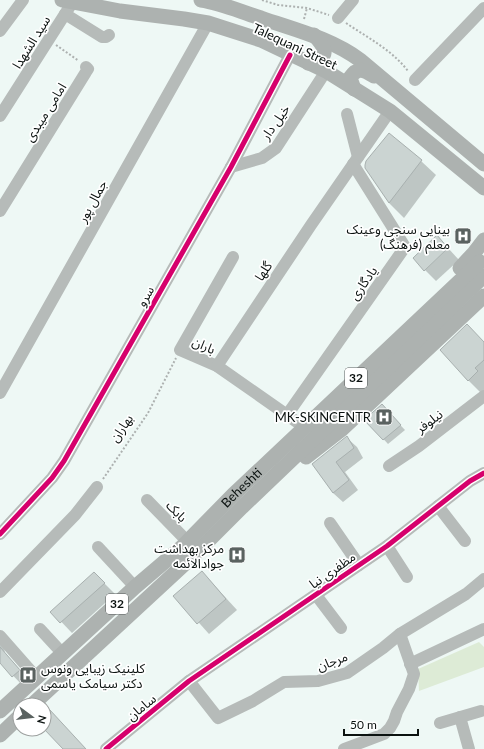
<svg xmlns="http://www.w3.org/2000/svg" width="484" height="749" font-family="Lato,'Noto Sans Arabic',sans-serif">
  <rect width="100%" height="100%" fill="#eef8f5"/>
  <polygon fill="#ddebd6" points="479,642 484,647 484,667 419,691 418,669"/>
  <g fill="#0003">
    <polygon points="421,161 436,175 404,218 389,203 366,168"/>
    <polygon points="448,248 459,260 436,281 425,270"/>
    <polygon points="484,342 484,396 468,380"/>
    <polygon points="382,406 405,430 388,444 366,420"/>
    <polygon points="347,438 357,447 363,458 345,472 358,490 343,502 333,493 313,464"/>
    <polygon points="202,572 237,610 209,634 175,596"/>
    <polygon points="94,573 115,594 72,633 52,612"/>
    <polygon points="0,644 4,647 5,653 30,681 24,687 0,662"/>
  </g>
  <g fill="#cbd4d2" stroke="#a8b0af">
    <polygon points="389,133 422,160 389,203 365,168 365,165 366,161"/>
    <polygon points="437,235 448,248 424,271 413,258"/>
    <polygon points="467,324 484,342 484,360 475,368 478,371 468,381 440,350"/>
    <polygon points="382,404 401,425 383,440 364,420"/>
    <polygon points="347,436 354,448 336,462 349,480 333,493 312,464"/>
    <polygon points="202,571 226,599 197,624 173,596"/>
    <polygon points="94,572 105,583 60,623 50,612"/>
    <polygon points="0,647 20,670 12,677 0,663"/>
    <polygon points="50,710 86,749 63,749 44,729 44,715"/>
  </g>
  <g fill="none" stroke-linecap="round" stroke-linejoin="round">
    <g stroke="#adb1b0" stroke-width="2" stroke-dasharray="2 2" stroke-linecap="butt">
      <polyline points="262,0 278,5 307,8 329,15"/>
      <polyline points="304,19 307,8"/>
      <path d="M346 23C368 38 392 50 408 71"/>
      <polyline points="56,45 79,61"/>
      <polyline points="103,479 148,413 176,358"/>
    </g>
    <g stroke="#b6bbb9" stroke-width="12">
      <polyline points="65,14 102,37 106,37 109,35"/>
      <polyline points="338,18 353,0"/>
      <polyline points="0,31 23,0"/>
      <polyline points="415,80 484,8"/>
      <polyline points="347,114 358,157"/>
      <polyline points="0,116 72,3"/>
      <polyline points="231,167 262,158 276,148 326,71"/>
      <polyline points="0,211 86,72 88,69 86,67"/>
      <polyline points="233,257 180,350 217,366 297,422"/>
      <polyline points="217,366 311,225 390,111"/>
      <polyline points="0,393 208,23"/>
      <polyline points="287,415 405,247 353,164"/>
      <polyline points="389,466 419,446 484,396"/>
      <polyline points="147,500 187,541"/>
      <polyline points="438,506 465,541"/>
      <polyline points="330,523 359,565"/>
      <polyline points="0,534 52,478 64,461 231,167 290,55"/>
      <polyline points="387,546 407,577"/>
      <polyline points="98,547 135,587"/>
      <polyline points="0,592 75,515 97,487"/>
      <polyline points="316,595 341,628"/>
      <polyline points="40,629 63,654"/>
      <polyline points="0,636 37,678"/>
      <polyline points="410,664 484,629"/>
      <polyline points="189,681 218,718 253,701 284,682 318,681 347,673 383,648 400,634 466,594 484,579"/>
      <polyline points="460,717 469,749"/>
      <polyline points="440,723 481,711"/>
      <polyline points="106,749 189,681 387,546 470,481 484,473"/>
      <polyline points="344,749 384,734 390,728 394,721 397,712 409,689 414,674 400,634"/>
    </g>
    <g stroke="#adb2b0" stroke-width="15">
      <polyline points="62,0 120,11 184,19 208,23 261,40 326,71 390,111 484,188"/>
      <path d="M201 0C222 3 241 12 261 18 295 30 330 38 360 60L484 164"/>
      <path d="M308 63C330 58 327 49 314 35"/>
      <path d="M354 89 350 78C358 66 364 70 374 76"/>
      <polyline points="460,268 474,253 484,240"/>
      <polyline points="306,457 342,429 484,296"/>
      <polyline points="32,705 191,558 242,507 484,276"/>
      <path id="s1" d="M0 711 135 587 182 547 233 495 480 262"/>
      <polyline points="0,735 20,716"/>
    </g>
    <g stroke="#fff" stroke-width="8">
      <g id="cycleway">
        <polyline points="0,534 52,478 64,461 231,167 290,55"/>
        <polyline points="106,749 189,681 387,546 470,481 484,473"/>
      </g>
    </g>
    <use href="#cycleway" stroke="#d6006c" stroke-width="5"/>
  </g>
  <defs>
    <g id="hospital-square" transform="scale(0.9)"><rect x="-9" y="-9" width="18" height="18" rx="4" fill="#5a6260" stroke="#fff"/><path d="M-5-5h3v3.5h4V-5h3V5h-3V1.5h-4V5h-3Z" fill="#fff"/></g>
  </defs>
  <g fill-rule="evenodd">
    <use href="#hospital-square" x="463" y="236"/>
    <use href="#hospital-square" x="384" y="417"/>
    <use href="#hospital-square" x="237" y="555"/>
    <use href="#hospital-square" x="28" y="675"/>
  </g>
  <g text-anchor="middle" stroke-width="3.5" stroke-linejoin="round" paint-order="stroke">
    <g fill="#fff" stroke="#545958" stroke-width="1">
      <rect x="345" y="368" width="22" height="20" rx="3"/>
      <rect x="106" y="594" width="22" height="20" rx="3"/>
    </g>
    <g font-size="12" font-weight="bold" fill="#0b1210">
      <text x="356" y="382">32</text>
      <text x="117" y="608">32</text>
    </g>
    <g font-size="13" fill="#0b1210" stroke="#fff">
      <text transform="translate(31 42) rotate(-58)" y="5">سید الشهدا</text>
      <text transform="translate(295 46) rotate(25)" y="5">Talequani Street</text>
      <text transform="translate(45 112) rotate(-58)" y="5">امامی میبدی</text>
      <text transform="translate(275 122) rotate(-55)" y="5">خیل دار</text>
      <text transform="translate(92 201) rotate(-61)" y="5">جمال پور</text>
      <text transform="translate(263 271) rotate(-56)" y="5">گلها</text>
      <text transform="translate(363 283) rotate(-55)" y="5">یادگاری</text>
      <text transform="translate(145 296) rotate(-60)" y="5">سرو</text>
      <text transform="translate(204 345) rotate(24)" y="5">باران</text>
      <text transform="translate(429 421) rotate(-37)" y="5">نیلوفر</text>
      <text transform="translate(121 428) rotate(-56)" y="5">بهاران</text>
      <text dy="5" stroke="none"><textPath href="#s1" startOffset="329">Beheshti</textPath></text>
      <text transform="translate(177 511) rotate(46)" y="5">بابک</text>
      <text transform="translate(332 570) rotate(-35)" y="5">مظفری نیا</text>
      <text transform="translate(332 661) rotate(-21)" y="5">مرجان</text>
      <text transform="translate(141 707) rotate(-39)" y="5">سامان</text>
    </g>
    <g font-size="13" fill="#0b1210" stroke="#fff" text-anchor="end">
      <text x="450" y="234">بینایی سنجی وعینک<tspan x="450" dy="15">معلم (فرهنگ)</tspan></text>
      <text x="371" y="422">MK-SKINCENTR</text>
      <text x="224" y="553">مرکز بهداشت<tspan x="224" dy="15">جوادالائمه</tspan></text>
      <text x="41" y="673" text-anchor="start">کلینیک زیبایی ونوس<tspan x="41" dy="15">دکتر سیامک یاسمی</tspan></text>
    </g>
  </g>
  <g transform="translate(32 717) rotate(105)"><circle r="19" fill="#ffffff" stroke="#9da09f"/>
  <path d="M0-3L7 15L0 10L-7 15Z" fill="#5a6260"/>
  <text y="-6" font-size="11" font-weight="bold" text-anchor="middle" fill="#0b1210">N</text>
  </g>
  <path d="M344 729v6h74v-6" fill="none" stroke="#0b1210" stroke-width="2"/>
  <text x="350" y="729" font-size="12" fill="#0b1210" stroke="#ffffff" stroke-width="3" paint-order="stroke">50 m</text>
</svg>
